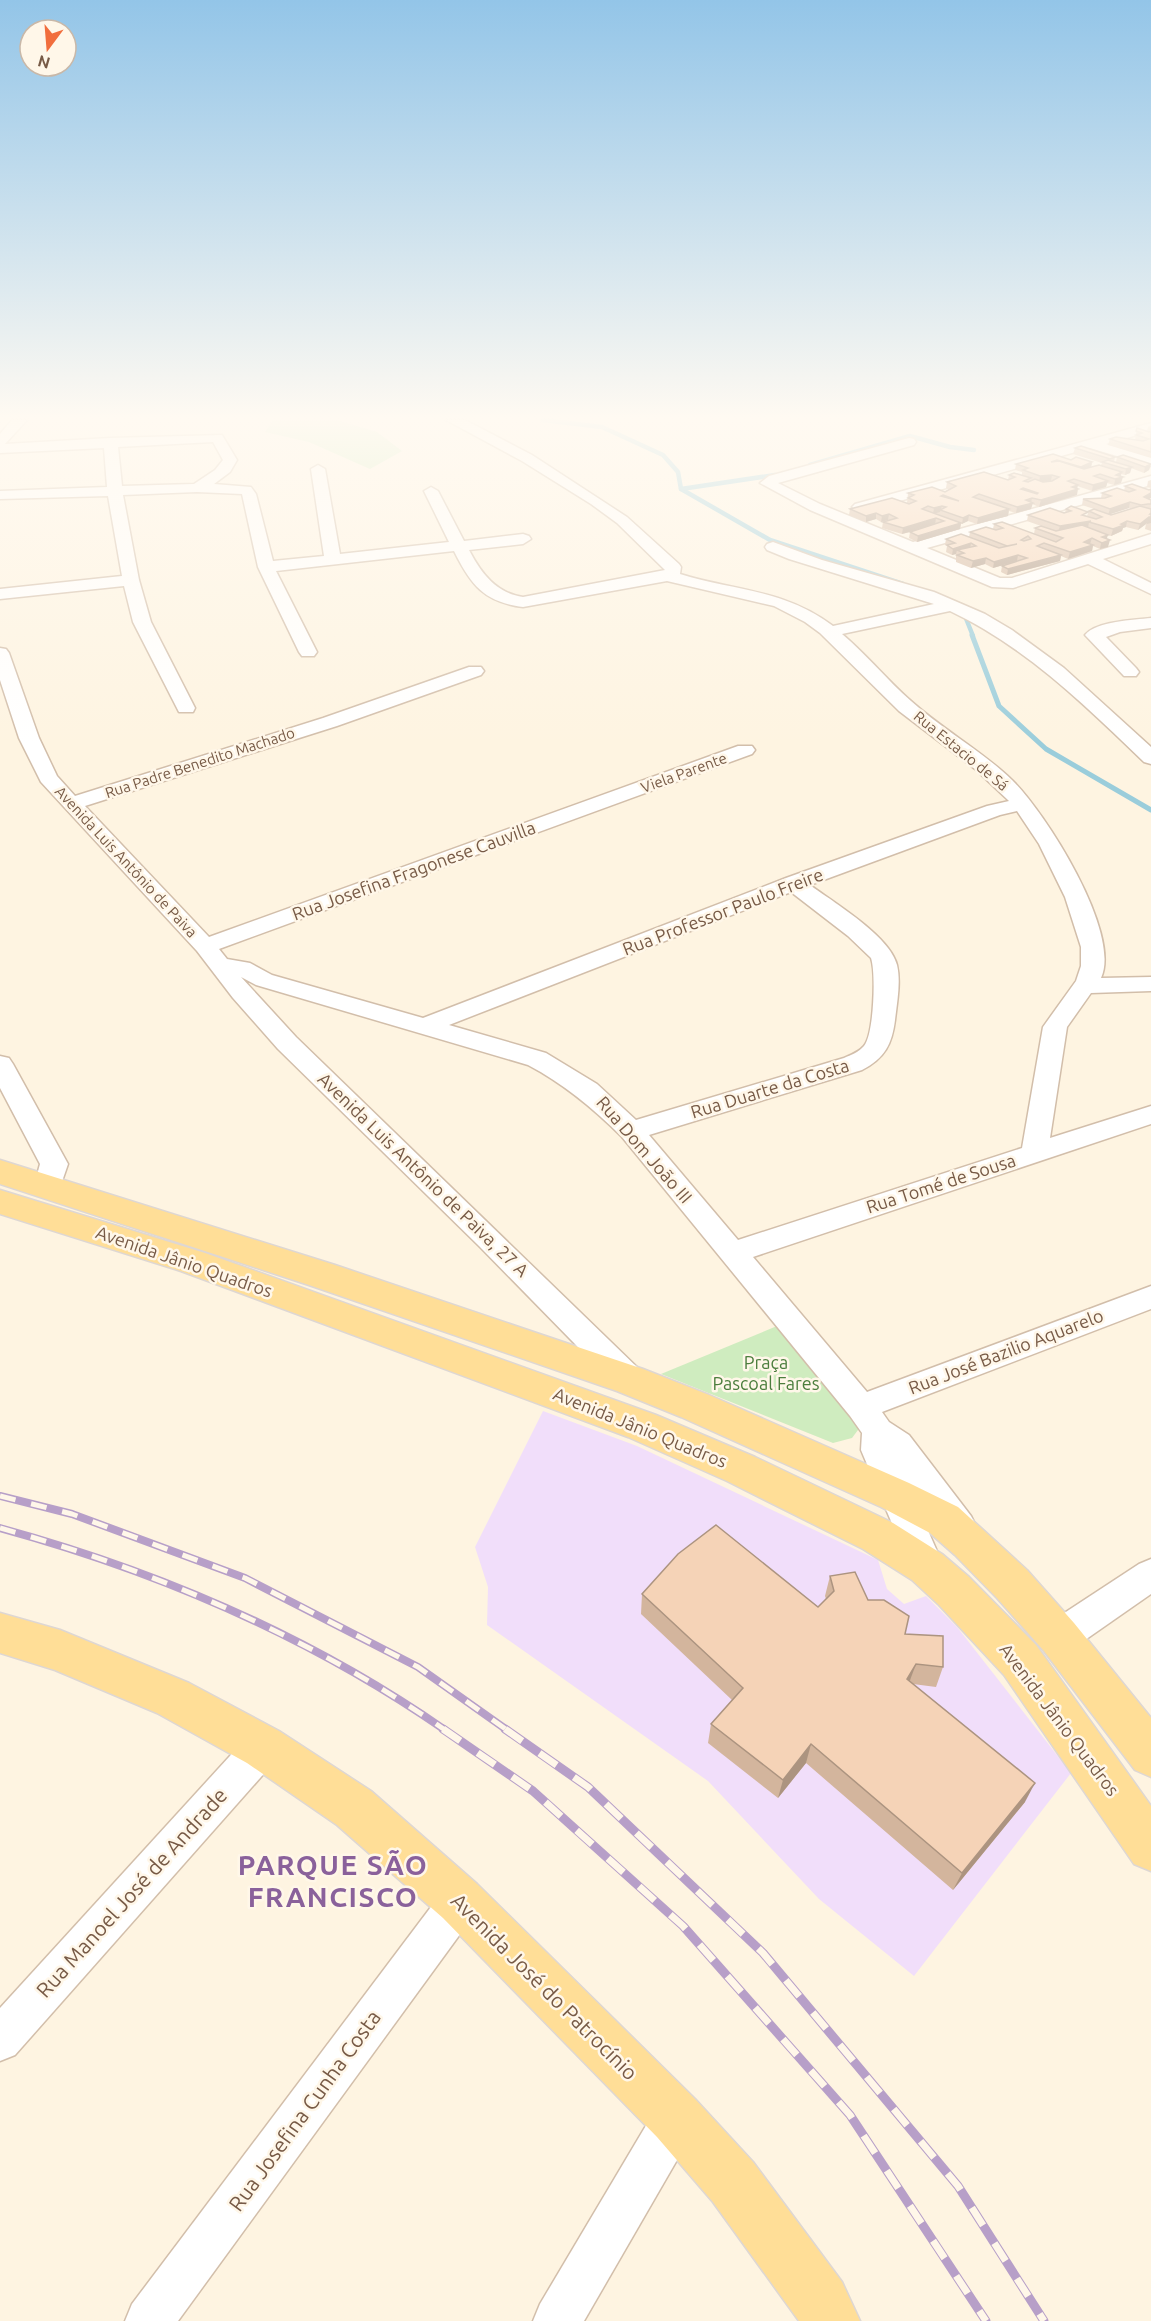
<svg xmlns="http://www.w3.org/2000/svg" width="1151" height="2321" font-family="Ubuntu,sans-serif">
  <rect width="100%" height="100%" fill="#fef4e1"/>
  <polygon fill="#f1defa" points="543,1411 637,1446 878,1560 887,1589 904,1604 926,1596 957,1627 1071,1773 914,1976 819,1899 708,1781 487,1625 488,1587 475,1547"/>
  <g fill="#cfecbf">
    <polygon points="273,420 337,420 377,432 402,451 370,469 309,442 265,432"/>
    <polygon points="777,1326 861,1426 852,1438 833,1443 661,1374"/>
  </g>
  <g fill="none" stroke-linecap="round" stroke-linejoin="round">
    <g stroke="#9acddb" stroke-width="4.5">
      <polyline points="543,420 602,427 663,455 678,472 681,489 770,540 903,584"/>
      <polyline points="810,465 910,436 950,447 974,450"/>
      <polyline points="681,489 775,475"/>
      <polyline points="961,613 965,616 973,636"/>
    </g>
    <polyline stroke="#9acddb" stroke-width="5" points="972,635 999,706 1046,749 1151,810"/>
    <g stroke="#d2beaa" stroke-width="3">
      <g id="minor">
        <path d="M12 420H27L5 444 110 438 222 435 237 460 230 472 214 484 251 487 256 494 273 561 324 556 311 469 318 465 325 469 340 554 449 542 424 491 431 487 438 491 464 541 523 534 529 536 531 539 523 544 469 550C481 573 496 593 523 597L665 570 617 523 591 504 522 461 446 420H465L532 455 627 517 679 564 681 567 680 574C735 591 784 589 833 626L934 604 789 559 767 550 765 547 767 544 773 542 822 560 934 592 985 614 1012 630 1064 668 1151 747V764L1144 762C1085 705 1026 647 950 611L842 634C867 655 887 680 911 701 943 730 981 750 1012 780 1045 812 1122 933 1101 978L1151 977V991L1091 993 1067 1027 1050 1138 1151 1106V1124L753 1257 867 1392 1151 1286V1309L882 1412 889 1422 909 1435 971 1516 976 1526 971 1536 959 1541 947 1536 907 1483 944 1567 939 1578 927 1582 915 1578 861 1450 862 1433 850 1416 622 1137C593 1108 564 1084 528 1065L256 985 241 977 296 1037 641 1371 645 1380 641 1389 630 1393 619 1389 479 1246 278 1049 233 998 197 951 41 782 19 738 0 680V648L6 649 9 653 39 738 57 776 75 796 323 718 469 667H481L484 671 481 675 337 726 85 806 209 937 738 746H752L755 750 752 754 219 949 227 959 250 963 272 975 423 1018 786 878 987 806 1009 801 975 769 899 711 820 633 805 622 774 606 667 581 523 607C484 602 471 585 454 551L276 571 317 652 314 656H302L299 652 258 567 242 494 197 492 123 495 139 580 151 622 195 708 193 712H179L133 622 124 586 0 599V589L122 576 108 496 0 499V491L107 487 104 448 0 453V434ZM213 442 223 460 215 470 194 484 122 486 118 447ZM1017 811 1039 844 1065 897 1081 947V966L1076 981 1043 1027 1022 1148 738 1240 649 1135 862 1070C885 1058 892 1044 895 1020 897 1002 901 982 897 965 890 936 833 902 810 885L1000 815ZM791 892 848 936 871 958C876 973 874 1034 864 1046 859 1052 851 1055 844 1058L636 1120 597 1084 546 1053 449 1025Z"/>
        <polygon points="1151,423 1151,431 1106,444 1151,457 1151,466 1090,448 860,512 852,507 855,504"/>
        <polygon points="909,438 914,439 916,442 914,445 778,483 820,504 913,542 1151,476 1151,485 927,548 1000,578 1012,578 1151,534 1151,544 1103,559 1151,583 1151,594 1088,564 1013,588 992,587 810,510 760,483 769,476"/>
        <path d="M1151 618V628L1120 632 1106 637 1136 668 1139 672 1136 676H1124L1085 635C1096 621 1134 620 1151 618Z"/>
        <polygon points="0,1056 9,1058 13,1064 68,1164 58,1193 48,1196 38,1193 34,1186 40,1164 0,1088"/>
        <polygon points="1151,1559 1151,1594 1072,1649 1059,1654 1046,1649 1041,1637 1046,1625 1139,1564"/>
        <polygon points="263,1728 276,1734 282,1747 276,1760 15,2055 0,2061 0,2008 250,1734"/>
        <polygon points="460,1881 474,1887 480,1901 474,1915 178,2321 125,2321 132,2304 446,1887"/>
        <polygon points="676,2096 692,2102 698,2118 692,2134 584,2321 533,2321 540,2304 660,2102"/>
      </g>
    </g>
    <g stroke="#ded7d3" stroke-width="3">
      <g id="major">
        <polygon points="0,1160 335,1265 643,1369 709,1395 909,1483 958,1507 1027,1570 1074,1623 1151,1718 1151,1777 1135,1770 1044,1651 997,1598 955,1555 930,1533 881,1507 681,1417 617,1391 309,1285 0,1184"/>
        <polygon points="0,1190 205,1253 656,1415 755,1457 893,1523 942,1554 969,1577 1036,1645 1151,1806 1151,1871 1134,1864 1004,1675 939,1605 912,1580 863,1549 727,1481 628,1437 181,1271 0,1214"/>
        <polygon points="0,1613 60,1630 189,1683 279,1731 371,1791 477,1884 695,2099 753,2162 842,2282 860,2321 799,2321 713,2202 657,2137 443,1918 337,1825 247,1763 157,1713 55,1670 0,1653"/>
      </g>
    </g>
    <use href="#minor" fill="#fff" fill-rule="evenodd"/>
    <use href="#major" fill="#ffde97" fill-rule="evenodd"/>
    <g stroke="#b79fc8" stroke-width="8">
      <g id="rail-far1">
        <polyline points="0,1496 72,1514 245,1578 418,1667 507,1730"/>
        <path d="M0 1528C157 1571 311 1637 445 1730"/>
      </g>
    </g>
    <g stroke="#b79fc8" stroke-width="9">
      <g id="rail">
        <polyline points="443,1729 533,1791 683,1926 850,2115 986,2321"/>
        <polyline points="505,1729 588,1787 763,1953 958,2186 1044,2321"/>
      </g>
    </g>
    <use href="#rail-far1" stroke="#fff7e9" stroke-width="5" stroke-dasharray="16" stroke-linecap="butt"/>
    <use href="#rail" stroke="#fff7e9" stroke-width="7" stroke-dasharray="21" stroke-linecap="butt"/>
  </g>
  <g fill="#d3b59d" fill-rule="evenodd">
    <polygon points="1151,426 1151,458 1108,445 1110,439 1135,440 1137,428 1147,431 1148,427"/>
    <polygon points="1075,448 1115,457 1114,462 1116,462 1117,457 1151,464 1149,470 1144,473 1131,468 1130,473 1125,475 1121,474 1121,483 1114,485 1107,483 1106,487 1092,491 1077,486 1077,495 1039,507 1032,504 1031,509 1016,513 1009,511 1008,516 977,524 968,521 961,524 960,529 917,542 909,538 910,532 902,534 882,528 883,522 889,520 888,520 881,522 876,519 866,522 849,515 850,509 907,503 908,493 945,492 949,489 946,488 947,482 1008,480 1009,475 1022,475 1022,472 1015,470 1016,464 1053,454 1071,460 1092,462 1091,467 1101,465 1102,463 1073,454"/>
    <polygon points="1151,480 1151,488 1147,487 1148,481"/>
    <path d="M1125 486 1149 490 1151 489V498L1149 499 1151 500V531L1145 529 1146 524 1138 530 1126 527 1123 528 1122 531 1111 536 1102 533 1107 539 1108 547 1100 549 1093 546 1092 551 1068 559 1061 556 1060 561 1007 575 1001 572 1002 566 1017 561 993 568 985 564 971 568 956 562V554L952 555 946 552 947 546 945 545 946 539 969 537 970 532 993 529 994 524 1034 534 1035 528 1041 526 1027 521 1028 515 1065 513 1066 509 1087 516 1089 511 1094 509 1082 505 1083 499 1101 498 1102 493 1124 491ZM1129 508 1131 509 1111 515 1109 514Z"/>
    <polygon points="830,1576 868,1600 943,1667 936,1687 913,1684 1025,1802 953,1890 806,1763 778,1798 708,1743 711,1724 732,1700 641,1614 642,1594 818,1607 826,1599 825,1596"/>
  </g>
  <g fill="#ac9480">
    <polygon points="1092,462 1091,468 1080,473 1081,467"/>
    <polygon points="1151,464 1149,470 1144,473 1145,467"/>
    <polygon points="1132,467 1130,473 1125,475 1126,469"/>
    <polygon points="1122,472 1120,478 1123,477 1121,483 1114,485 1116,475"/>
    <polygon points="1052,475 1051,481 1039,482 1040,476"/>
    <polygon points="1108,481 1106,487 1092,491 1093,485"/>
    <polygon points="1078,485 1077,490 1078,489 1077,495 1039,507 1041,500"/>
    <polygon points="1151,493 1151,498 1142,503 1144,497"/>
    <polygon points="1032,498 1031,503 1033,503 1031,509 1016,513 1017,507"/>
    <polygon points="1130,502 1129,508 1108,515 1110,509"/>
    <polygon points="942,506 940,512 933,514 934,508"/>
    <polygon points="1009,509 1008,516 977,524 978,518"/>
    <polygon points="876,513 876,519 866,522 866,516"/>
    <polygon points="1151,513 1151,523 1147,524 1147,523 1146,524 1138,530 1140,524"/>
    <polygon points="889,514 888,520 881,522 882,516"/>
    <polygon points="969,515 968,521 962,524 963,518"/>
    <polygon points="936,518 935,525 902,534 903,528"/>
    <polygon points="1091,521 1089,522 1088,528 1058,532 1060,526"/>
    <polygon points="1127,521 1126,527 1123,528 1122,531 1111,536 1113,529 1121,524"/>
    <polygon points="961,523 960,529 917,542 918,536"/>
    <polygon points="1108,535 1106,541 1110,540 1108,547 1100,549 1102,537"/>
    <polygon points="1092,538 1090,544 1084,542"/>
    <polygon points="971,543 970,550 957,550 956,554 952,555 953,549"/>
    <polygon points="1093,545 1092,551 1068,559 1070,552"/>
    <polygon points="1018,555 1017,561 993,568 994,562"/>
    <polygon points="1061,555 1060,561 1007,575 1008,569"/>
    <polygon points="986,558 985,564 971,568 973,561"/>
    <polygon points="916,1664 909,1683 907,1679"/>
    <polygon points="811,1744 806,1763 778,1798 783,1780"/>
    <polygon points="1035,1783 1025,1802 953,1890 962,1873"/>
  </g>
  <g fill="#f5d3b7" stroke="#ac9480" stroke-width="1.5" fill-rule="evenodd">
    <polygon points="1137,428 1149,432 1151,431 1151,452 1110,439 1116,437 1143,441 1149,439 1136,435 1142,433 1136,431"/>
    <polygon points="1081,446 1115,457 1110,459 1075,448"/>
    <path d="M1053 454 1071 460 1076 457 1092 462 1081 467 1057 460 1051 462 1059 461 1084 469 1099 465 1122 472 1116 475 1123 477 1115 479 1100 474 1094 476 1108 481 1093 485 1074 479 1068 481 1078 485 1072 487 1078 489 1041 500 1032 498 1026 500 1033 503 1017 507 979 494 973 497 1009 509 978 518 969 515 963 518 940 510 946 507 942 506 934 508 928 506 922 509 961 523 918 536 910 532 944 521 936 518 903 528 883 522 897 518 889 514 882 516 876 513 866 516 850 509 892 498 909 504 916 501 908 498 914 495 908 493 932 487 945 492 956 486 947 482 984 472 1008 480 1015 477 1009 475 1014 473 1031 478 1024 481 1028 482 1035 479 1043 482 1052 481 1059 477 1052 475 1040 476 1023 470 1028 468 1016 464ZM1023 488 1038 493 1037 494 1021 489ZM943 495 959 501 941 496Z"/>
    <polygon points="1123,455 1151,464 1145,467 1117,457"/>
    <polygon points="1108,460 1132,467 1126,469 1102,462"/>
    <polygon points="1132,484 1149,490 1151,489 1151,493 1144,497 1151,500 1151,504 1148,504 1141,505 1130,502 1110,509 1083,499 1105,498 1111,496 1102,493 1117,488 1129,492 1135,490 1125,486"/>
    <polygon points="1071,506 1088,512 1082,515 1096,519 1102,517 1089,511 1094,509 1111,515 1140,506 1151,509 1151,513 1150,514 1151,514 1151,517 1149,517 1140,524 1127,521 1121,524 1124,525 1113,529 1089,522 1091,521 1060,526 1028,515 1050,508 1064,513 1071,511 1066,509"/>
    <path d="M1002 522 1056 542 1063 538 1035 528 1041 526 1056 531 1082 525 1108 535 1102 537 1110 540 1102 543 1092 538 1084 542 1093 545 1070 552 1044 543 1037 546 1061 555 1008 569 1002 566 1027 558 1018 555 994 562 986 558 973 561 957 555 964 553 957 550 976 546 971 543 953 549 947 545 955 543 946 539 961 534 999 548 1017 544 1007 546 970 532 986 527 996 530 1003 528 994 524ZM1028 536 1031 539 1024 541 1021 540Z"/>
    <polygon points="716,1525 818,1607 834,1591 830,1576 855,1572 868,1600 884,1600 909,1616 905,1634 943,1636 943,1667 916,1664 907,1679 1035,1783 962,1873 811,1744 783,1780 711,1724 743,1688 642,1594 678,1554"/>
  </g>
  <linearGradient id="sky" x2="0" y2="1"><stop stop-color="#93c5e8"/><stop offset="0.56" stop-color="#fffaf2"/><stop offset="1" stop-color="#fffaf2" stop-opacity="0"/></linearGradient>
  <rect width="1151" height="745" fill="url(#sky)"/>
  <g text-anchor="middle" stroke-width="5" stroke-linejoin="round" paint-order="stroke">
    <g font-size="15" fill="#775a46" stroke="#fff7e9">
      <text transform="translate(961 751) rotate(39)" y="5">Rua Estacio de Sá</text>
      <text transform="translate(200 763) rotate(-18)" y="5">Rua Padre Benedito Machado</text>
      <text transform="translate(684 773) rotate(-20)" y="5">Viela Parente</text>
      <text transform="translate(126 862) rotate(47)" y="5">Avenida Luis Antônio de Paiva</text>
    </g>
    <g font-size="18" fill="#775a46" stroke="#fff7e9">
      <text transform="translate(414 871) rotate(-20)" y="6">Rua Josefina Fragonese Cauvilla</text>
      <text transform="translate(723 912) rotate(-21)" y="6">Rua Professor Paulo Freire</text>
      <text transform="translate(770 1089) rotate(-17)" y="6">Rua Duarte da Costa</text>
      <text transform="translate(644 1150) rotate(49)" y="6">Rua Dom João III</text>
      <text transform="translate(423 1175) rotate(44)" y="6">Avenida Luis Antônio de Paiva, 27 A</text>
      <text transform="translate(941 1184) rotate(-18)" y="6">Rua Tomé de Sousa</text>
      <text transform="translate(184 1262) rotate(19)" y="6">Avenida Jânio Quadros</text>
      <text transform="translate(1006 1352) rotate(-21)" y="6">Rua José Bazilio Aquarelo</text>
      <text transform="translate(640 1428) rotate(22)" y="6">Avenida Jânio Quadros</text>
      <text transform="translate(1059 1720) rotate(53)" y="6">Avenida Jânio Quadros</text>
    </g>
    <g font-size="18" fill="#4c7e3d" stroke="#fff7e9">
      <text x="766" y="1369">Praça<tspan x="766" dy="21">Pascoal Fares</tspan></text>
    </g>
    <g font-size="21" fill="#775a46" stroke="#fff7e9">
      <text transform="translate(132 1893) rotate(-48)" y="7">Rua Manoel José de Andrade</text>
      <text transform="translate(544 1987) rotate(45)" y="7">Avenida José do Patrocínio</text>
      <text transform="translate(305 2111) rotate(-54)" y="7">Rua Josefina Cunha Costa</text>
    </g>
    <g font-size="28" font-weight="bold" letter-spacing="1.5" fill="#8a619b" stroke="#fff7e9">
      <text x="333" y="1875">PARQUE SÃO<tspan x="333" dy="32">FRANCISCO</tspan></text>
    </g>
  </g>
  <g transform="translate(48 48) rotate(196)"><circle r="28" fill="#fff7e9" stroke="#c9b8a8" stroke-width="1.5"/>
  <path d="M0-4.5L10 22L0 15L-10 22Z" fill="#f16e3d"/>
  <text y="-9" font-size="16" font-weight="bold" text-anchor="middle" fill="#775a46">N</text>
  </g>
</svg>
